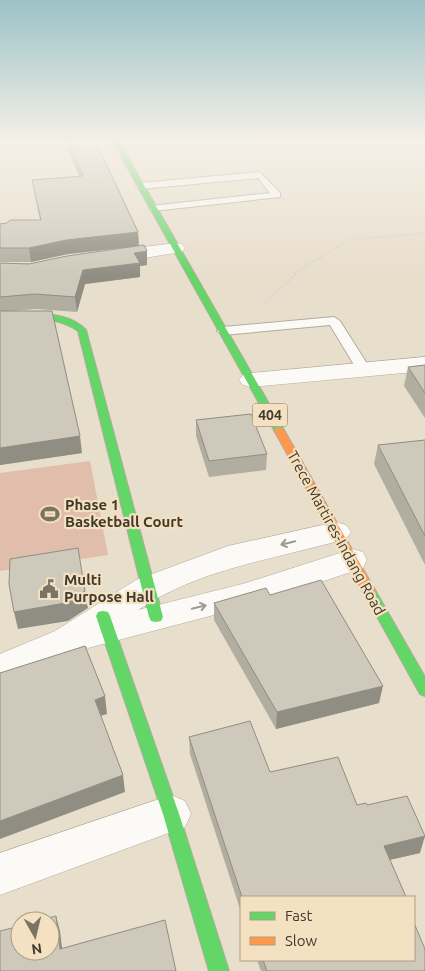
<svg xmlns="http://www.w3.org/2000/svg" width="425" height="971" font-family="Ubuntu,sans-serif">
  <rect width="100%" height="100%" fill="#e8decc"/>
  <polygon fill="#e0beab" points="90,461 108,555 0,571 0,473"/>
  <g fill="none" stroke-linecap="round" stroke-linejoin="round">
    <g stroke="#b3ab9d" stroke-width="2">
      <g id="lane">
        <polygon points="260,172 280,193 280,197 153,211 150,210 150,206 270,193 258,178 141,189 136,186 141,183"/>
        <polygon points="334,317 340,321 371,370 369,373 359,373 330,325 223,335 217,331 223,327"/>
      </g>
    </g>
    <g stroke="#b3ab9d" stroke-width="1">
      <g id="street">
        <polygon points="176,243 182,244 185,248 182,252 111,263 104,261 102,257 104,253 111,251"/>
        <polygon points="425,357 425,371 251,387 243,385 239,380 243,375 251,373"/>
        <path d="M336 522 346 525 351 532 346 539C276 559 200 568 138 610L246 583 352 549 363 552 367 560 363 568 248 606 88 648 83 646 0 683V654L55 631 136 580 228 546Z"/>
        <polygon points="171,795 185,801 191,814 185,827 0,895 0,853"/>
      </g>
    </g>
    <g stroke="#b3ab9d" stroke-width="2">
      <g id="fast">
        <polygon points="112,140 118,140 284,430 283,432 275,432 274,430"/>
        <path d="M32 314C51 314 72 315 86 330L163 617 161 621 156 622 151 621 149 617 78 331C55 314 27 320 0 321V315Z"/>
        <polygon points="370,588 375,590 425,677 425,696 420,694 364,593 365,590"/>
        <polygon points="103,611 108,612 110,616 179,814 229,971 209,971 163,814 96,616 98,612"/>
      </g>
    </g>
    <g stroke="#b3ab9d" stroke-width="2">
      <polygon id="slow" points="279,427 284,430 375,590 376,593 375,596 370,598 365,596 274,430"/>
    </g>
    <polyline stroke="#dbd8d3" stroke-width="2" stroke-dasharray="2 1" stroke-linecap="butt" points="375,238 425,233"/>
    <polyline stroke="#dbd8d3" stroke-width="2.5" stroke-dasharray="2.5 2" stroke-linecap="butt" points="265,303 302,268 349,240 388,236"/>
    <use href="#lane" fill="#fcfaf7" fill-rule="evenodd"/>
    <use href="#street" fill="#fcfaf7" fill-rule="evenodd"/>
    <use href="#fast" fill="#63d668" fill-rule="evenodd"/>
    <use href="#slow" fill="#ff974d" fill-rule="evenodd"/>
  </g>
  <g fill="#b1ada0">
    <polygon points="64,140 95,140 138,232 139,246 68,254 31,262 0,262 0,224 40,220 32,180 79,176"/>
    <polygon points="0,263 147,265 140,266 140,277 85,284 77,312 37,309 12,311 82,453 0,465"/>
    <polygon points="425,365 425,418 404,386 408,367"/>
    <polygon points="196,420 267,454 266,470 209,477 196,436"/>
    <polygon points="425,440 425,565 374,464 378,445"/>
    <polygon points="270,595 379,703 276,729 214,620 214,603"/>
    <polygon points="189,737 270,772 357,805 367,805 420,853 390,860 406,897 241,897 241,912 190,754"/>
    <polygon points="257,960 414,960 425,971 261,971"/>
  </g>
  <g fill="#908d82">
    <polygon points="138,232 139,246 68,254 31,262 29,248 66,240"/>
    <polygon points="147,251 147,265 140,266 140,277 85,284 77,312 75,297 83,270 134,253"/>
    <polygon points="80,436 82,453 0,465 0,448"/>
    <polygon points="85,591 88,608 68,621 18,629 14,612"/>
    <polygon points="383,686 379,703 276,729 277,712"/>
    <polygon points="105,696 107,714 97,717 95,700"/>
    <polygon points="123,775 125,792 0,839 0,821"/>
    <polygon points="425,836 420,853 380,862 384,846"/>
    <polygon points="56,916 60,931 64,964 60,949"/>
  </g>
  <g fill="#cec9ba" stroke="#908d82">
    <polygon points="68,140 95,140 138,232 66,240 29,248 0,248 0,224 7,223 10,220 41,220 32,180 83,176"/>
    <polygon points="144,245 147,251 134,253 140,263 83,270 75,297 35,294 0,297 0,263 29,264 67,256"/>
    <polygon points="0,311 52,311 80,436 0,448"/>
    <polygon points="425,365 425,393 408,367"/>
    <polygon points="251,414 267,454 209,461 196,420"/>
    <polygon points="425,440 425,536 378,445"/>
    <polygon points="78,548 85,591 65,603 14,612 9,584 10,559"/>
    <polygon points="321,580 383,686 277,712 214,603 266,588 270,595"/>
    <polygon points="85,646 105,696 95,700 123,775 0,821 0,673"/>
    <polygon points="250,721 270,772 338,757 357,805 366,803 367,805 407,796 425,836 384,846 406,897 242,897 189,737"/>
    <polygon points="56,916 60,949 165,920 176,971 0,971 0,931 20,926 20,951 50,951 50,921 37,921"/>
    <polygon points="414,923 425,949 425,971 267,971 263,960 414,960"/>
  </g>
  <defs><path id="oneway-shaft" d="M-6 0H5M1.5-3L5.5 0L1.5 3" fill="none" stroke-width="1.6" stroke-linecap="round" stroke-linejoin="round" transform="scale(1.25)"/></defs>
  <g stroke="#9e9a92">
    <use href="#oneway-shaft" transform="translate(288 543) rotate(167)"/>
    <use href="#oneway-shaft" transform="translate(199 607) rotate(-14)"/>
  </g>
  <linearGradient id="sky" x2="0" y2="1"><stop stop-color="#9bc2c7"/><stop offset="0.51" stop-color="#f5f0e8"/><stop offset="1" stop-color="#f5f0e8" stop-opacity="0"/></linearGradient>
  <rect width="425" height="276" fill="url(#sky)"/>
  <defs>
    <g id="stadium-bare" transform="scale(1.5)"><path d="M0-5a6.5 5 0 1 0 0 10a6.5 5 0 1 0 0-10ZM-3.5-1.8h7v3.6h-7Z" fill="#7b7364" stroke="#f3e1c1" stroke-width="2.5" paint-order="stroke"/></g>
    <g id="civic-bare" transform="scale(1.5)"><path d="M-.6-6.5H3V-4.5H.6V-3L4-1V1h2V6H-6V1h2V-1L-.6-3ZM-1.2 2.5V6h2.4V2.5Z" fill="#7b7364" stroke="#f3e1c1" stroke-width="2.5" paint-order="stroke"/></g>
  </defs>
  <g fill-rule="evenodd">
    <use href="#stadium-bare" x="50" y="514"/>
    <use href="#civic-bare" x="49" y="589"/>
  </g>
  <g text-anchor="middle" stroke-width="4.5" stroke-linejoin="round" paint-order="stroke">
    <rect fill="#f3e1c1" stroke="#766b59" stroke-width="1" x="252.5" y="403.5" width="35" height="23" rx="4"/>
    <g font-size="14" font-weight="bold" fill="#40392c">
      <text x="270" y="420">404</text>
    </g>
    <g font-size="15" font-weight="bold" fill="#40392c" stroke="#f3e1c1" text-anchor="start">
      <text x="65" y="510">Phase 1<tspan x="65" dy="17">Basketball Court</tspan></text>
      <text x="64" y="585">Multi<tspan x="64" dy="17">Purpose Hall</tspan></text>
    </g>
    <g font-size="15" fill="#40392c" stroke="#f3e1c1">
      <text transform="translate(336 533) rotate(61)" y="5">Trece Martires-Indang Road</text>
    </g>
  </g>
  <rect x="240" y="896" width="175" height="65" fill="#f3e1c1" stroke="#ab9e85"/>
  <rect x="250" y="912" width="25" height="8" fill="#63d668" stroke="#ab9e85"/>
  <text x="285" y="921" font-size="15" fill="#40392c">Fast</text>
  <rect x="250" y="937" width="25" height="8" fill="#ff974d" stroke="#ab9e85"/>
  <text x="285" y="946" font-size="15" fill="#40392c">Slow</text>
  <g transform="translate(35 936) rotate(172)"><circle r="24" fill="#f3e1c1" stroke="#ab9e85"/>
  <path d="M0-4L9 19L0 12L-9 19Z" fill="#7b7364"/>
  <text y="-8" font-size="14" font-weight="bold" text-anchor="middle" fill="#40392c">N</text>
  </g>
</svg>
